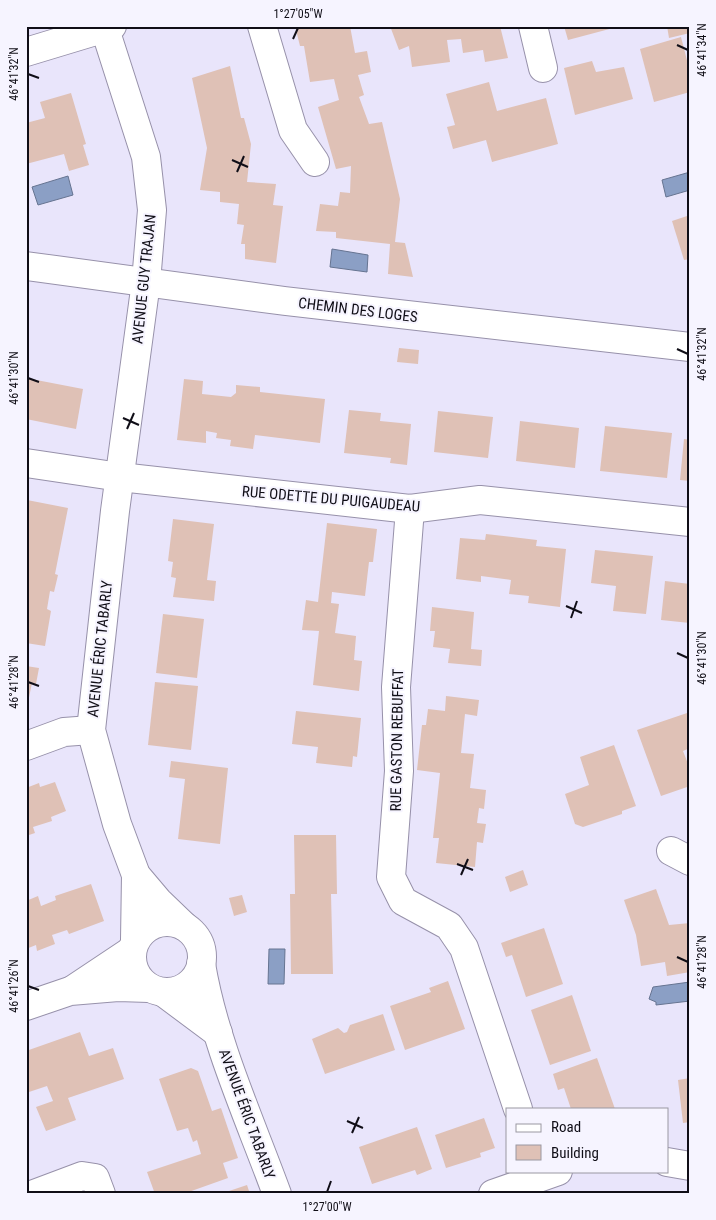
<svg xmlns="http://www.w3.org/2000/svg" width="716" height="1220" font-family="'Roboto Condensed',sans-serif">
  <rect width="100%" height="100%" fill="#e9e5fb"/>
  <g fill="#8b9fc5" stroke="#667491">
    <polygon points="690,172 690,190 666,197 662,180"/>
    <polygon points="68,176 73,195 38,205 32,187"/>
    <polygon points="332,249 368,255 367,272 330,267"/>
    <polygon points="269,949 285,949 284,984 268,984"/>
    <polygon points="690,982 690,1001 656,1005 656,1002 649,999 653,987"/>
  </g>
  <g fill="#dfc1b6">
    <polygon points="295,26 350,26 355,53 367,51 371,72 358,75 364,95 359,97 369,124 382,122 400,199 395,242 405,243 413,277 388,274 390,244 336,238 336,232 316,231 320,204 338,206 340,192 350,193 351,166 336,169 318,107 339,100 334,79 310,82 304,46 300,46"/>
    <polygon points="390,26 500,26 508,58 485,62 483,50 463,53 461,39 447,40 450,62 412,67 409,46 399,50"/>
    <polygon points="564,26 617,26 617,27 568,40"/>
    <polygon points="667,26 690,26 690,33 669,38"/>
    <polygon points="681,37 690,72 690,92 654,102 640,49"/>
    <polygon points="592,61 596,72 624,67 633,99 575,115 564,68"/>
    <polygon points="230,66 241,118 244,118 251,144 247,182 276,184 273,205 283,206 276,263 245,259 245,244 241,244 244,225 237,224 239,204 220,202 220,192 200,190 207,148 192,78"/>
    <polygon points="489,82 497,111 546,98 558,144 492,162 486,140 453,149 447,127 455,125 446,94"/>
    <polygon points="71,93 86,144 83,145 89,165 69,171 64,154 26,164 26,123 45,118 40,102"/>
    <polygon points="690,215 690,259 684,260 672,221"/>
    <polygon points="399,348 419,350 418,364 397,362"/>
    <polygon points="26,378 83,389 76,429 26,419"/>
    <polygon points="184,379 203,381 202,394 231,397 236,393 236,385 260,387 260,392 325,399 320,443 255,435 253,449 230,446 231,440 216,438 217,433 206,431 206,443 177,440"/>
    <polygon points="349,410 381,413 380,421 411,424 407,465 390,463 391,458 344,453"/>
    <polygon points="438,411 493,417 488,458 434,452"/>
    <polygon points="520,421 579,428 575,468 516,461"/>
    <polygon points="605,426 672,433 667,478 600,471"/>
    <polygon points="684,439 690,440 690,481 680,480"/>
    <polygon points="27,500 68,508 55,574 58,575 54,592 50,591 47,609 51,611 45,646 26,643"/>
    <polygon points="173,519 214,524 207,580 216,581 214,601 173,597 176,578 171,577 173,562 168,561"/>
    <polygon points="327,523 377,529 373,562 369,562 365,596 332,592 331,603 339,604 335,633 356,636 354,660 362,661 359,691 313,685 319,631 302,630 306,600 318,602"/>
    <polygon points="486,534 537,540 536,546 566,549 560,607 528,603 529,596 509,594 511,580 481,576 481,582 456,579 460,538 485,540"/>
    <polygon points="595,550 653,556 646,614 613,611 616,586 591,583"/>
    <polygon points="665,581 690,584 690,623 661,620"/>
    <polygon points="432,607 474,612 471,649 482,650 481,666 448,663 450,649 433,647 435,631 430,631"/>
    <polygon points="163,614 204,619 197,678 156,673"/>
    <polygon points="26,666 39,668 36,684 32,683 27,707"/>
    <polygon points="155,682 198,686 191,750 148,745"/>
    <polygon points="446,696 479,700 477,716 465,714 461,753 474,754 470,788 486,790 484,809 479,808 477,823 486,824 483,843 477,842 475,867 436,863 439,838 433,838 440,773 417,770 422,725 426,725 428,709 445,711"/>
    <polygon points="296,711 361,718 357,757 353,756 352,767 316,763 318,747 292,744"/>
    <polygon points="690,712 690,748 683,751 690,769 690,786 661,796 637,730"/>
    <polygon points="614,745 636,806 622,811 622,814 583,827 575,824 565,794 589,785 580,757"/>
    <polygon points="171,761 228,768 220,844 178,839 185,779 169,777"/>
    <polygon points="55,782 66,811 51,817 52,821 33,827 35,833 26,836 26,788 39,783 40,787"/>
    <polygon points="294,835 336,835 337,894 331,894 333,974 291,974 290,894 295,894"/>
    <polygon points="523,870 528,885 510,892 505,877"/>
    <polygon points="91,884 104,921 69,934 67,930 52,935 55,944 37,951 36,945 26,949 26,901 38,896 41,906 56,900 55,896"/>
    <polygon points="656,889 669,925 690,923 690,972 667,976 665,962 641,966 636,935 624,900"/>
    <polygon points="242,895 247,912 234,916 229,898"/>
    <polygon points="544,928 563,984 526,997 512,955 506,957 501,943"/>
    <polygon points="448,981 465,1029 405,1050 390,1006 431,992 429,988"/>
    <polygon points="572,995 591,1051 550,1065 531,1010"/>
    <polygon points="383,1014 395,1050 325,1074 312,1039 338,1028 344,1033 347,1032 350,1025"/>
    <polygon points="80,1032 89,1056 113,1048 124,1079 68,1098 76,1120 46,1131 36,1107 53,1101 47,1086 26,1093 26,1051"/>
    <polygon points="597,1058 615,1109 571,1109 564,1088 558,1090 553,1074"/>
    <polygon points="191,1068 198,1071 212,1111 221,1108 238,1158 223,1163 228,1178 183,1194 155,1194 147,1172 201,1154 197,1140 193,1142 188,1128 177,1131 159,1079"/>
    <polygon points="690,1078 690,1122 683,1123 678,1080"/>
    <polygon points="484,1118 495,1148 480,1153 481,1157 446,1168 435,1135"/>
    <polygon points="417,1127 432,1169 417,1175 415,1170 372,1184 359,1147"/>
    <polygon points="247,1185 250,1194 223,1194 223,1193"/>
  </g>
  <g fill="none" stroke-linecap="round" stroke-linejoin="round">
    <g stroke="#9791aa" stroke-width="30">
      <g id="minor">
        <polyline points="104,26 146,157 152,210 146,282 115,511 91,730 117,824 136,875 158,901 184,926"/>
        <polyline points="262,26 293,130 315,162"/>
        <polyline points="533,26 543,68"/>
        <polyline points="26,52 112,26"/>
        <polyline points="26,266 285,301 690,347"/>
        <polyline points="26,463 120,477 410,509 480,500 690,522"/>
        <polyline points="410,509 396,687 399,771 391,877 403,901 449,926 464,948 518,1109"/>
        <polyline points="26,746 64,732 91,730"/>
        <polyline points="671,851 690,861"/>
        <circle cx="167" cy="957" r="35"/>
        <polyline points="135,940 136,875"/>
        <path d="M201 964C214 1042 250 1120 277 1194"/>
        <polyline points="74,989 131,951"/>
        <polyline points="163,992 218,1033"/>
        <polyline points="26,1006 70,991 118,987 149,988"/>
        <polyline points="667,1162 690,1166"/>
        <polyline points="34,1194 82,1176 95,1178 101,1194"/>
        <polyline points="493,1194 558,1171"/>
      </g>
    </g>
    <use href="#minor" stroke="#fff" stroke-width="28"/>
  </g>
  <path fill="none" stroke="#100e17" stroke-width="2" d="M293 39 298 28M677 45 688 50M28 74 39 78M232 160 248 167M237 172 244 156M677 349 688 354M28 378 39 382M123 418 139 425M127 429 134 413M566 606 582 613M571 618 577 601M677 653 688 658M28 682 39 686M457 864 473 870M461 875 468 859M677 957 688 962M28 986 39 990M347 1121 363 1128M352 1133 359 1117M327 1192 331 1181"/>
  <g text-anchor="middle" stroke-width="4" stroke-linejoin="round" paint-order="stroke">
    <g font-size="15" fill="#100e17" stroke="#f6f4ff">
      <text transform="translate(144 279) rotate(-84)" y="5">AVENUE GUY TRAJAN</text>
      <text transform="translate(358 310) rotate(7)" y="5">CHEMIN DES LOGES</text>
      <text transform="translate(331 499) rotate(5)" y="5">RUE ODETTE DU PUIGAUDEAU</text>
      <text transform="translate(100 649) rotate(-84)" y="5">AVENUE ÉRIC TABARLY</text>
      <text transform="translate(397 740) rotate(-89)" y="5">RUE GASTON REBUFFAT</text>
      <text transform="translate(247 1114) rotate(70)" y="5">AVENUE ÉRIC TABARLY</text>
    </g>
  </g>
  <rect width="716" height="1220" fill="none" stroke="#f6f4ff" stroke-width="55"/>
  <rect x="506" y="1108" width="162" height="65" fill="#f6f4ff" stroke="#9a98a2"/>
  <rect x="516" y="1124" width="25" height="8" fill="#ffffff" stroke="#9a98a2"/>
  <text x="551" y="1132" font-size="15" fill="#100e17">Road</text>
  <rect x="516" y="1145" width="25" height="15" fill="#dfc1b6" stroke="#9a98a2"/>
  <text x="551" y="1158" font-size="15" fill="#100e17">Building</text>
  <rect x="28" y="28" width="660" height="1164" fill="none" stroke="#100e17" stroke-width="2"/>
  <g font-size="12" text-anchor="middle" fill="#100e17">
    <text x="298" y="18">1°27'05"W</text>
    <text transform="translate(702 50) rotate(-90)" y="4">46°41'34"N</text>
    <text transform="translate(14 74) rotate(-90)" y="4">46°41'32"N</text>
    <text transform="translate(702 354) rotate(-90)" y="4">46°41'32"N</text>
    <text transform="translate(14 378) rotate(-90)" y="4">46°41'30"N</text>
    <text transform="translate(702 658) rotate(-90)" y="4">46°41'30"N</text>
    <text transform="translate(14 682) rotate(-90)" y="4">46°41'28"N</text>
    <text transform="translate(702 962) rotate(-90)" y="4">46°41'28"N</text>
    <text transform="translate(14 986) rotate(-90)" y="4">46°41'26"N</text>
    <text x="327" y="1211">1°27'00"W</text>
  </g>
</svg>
